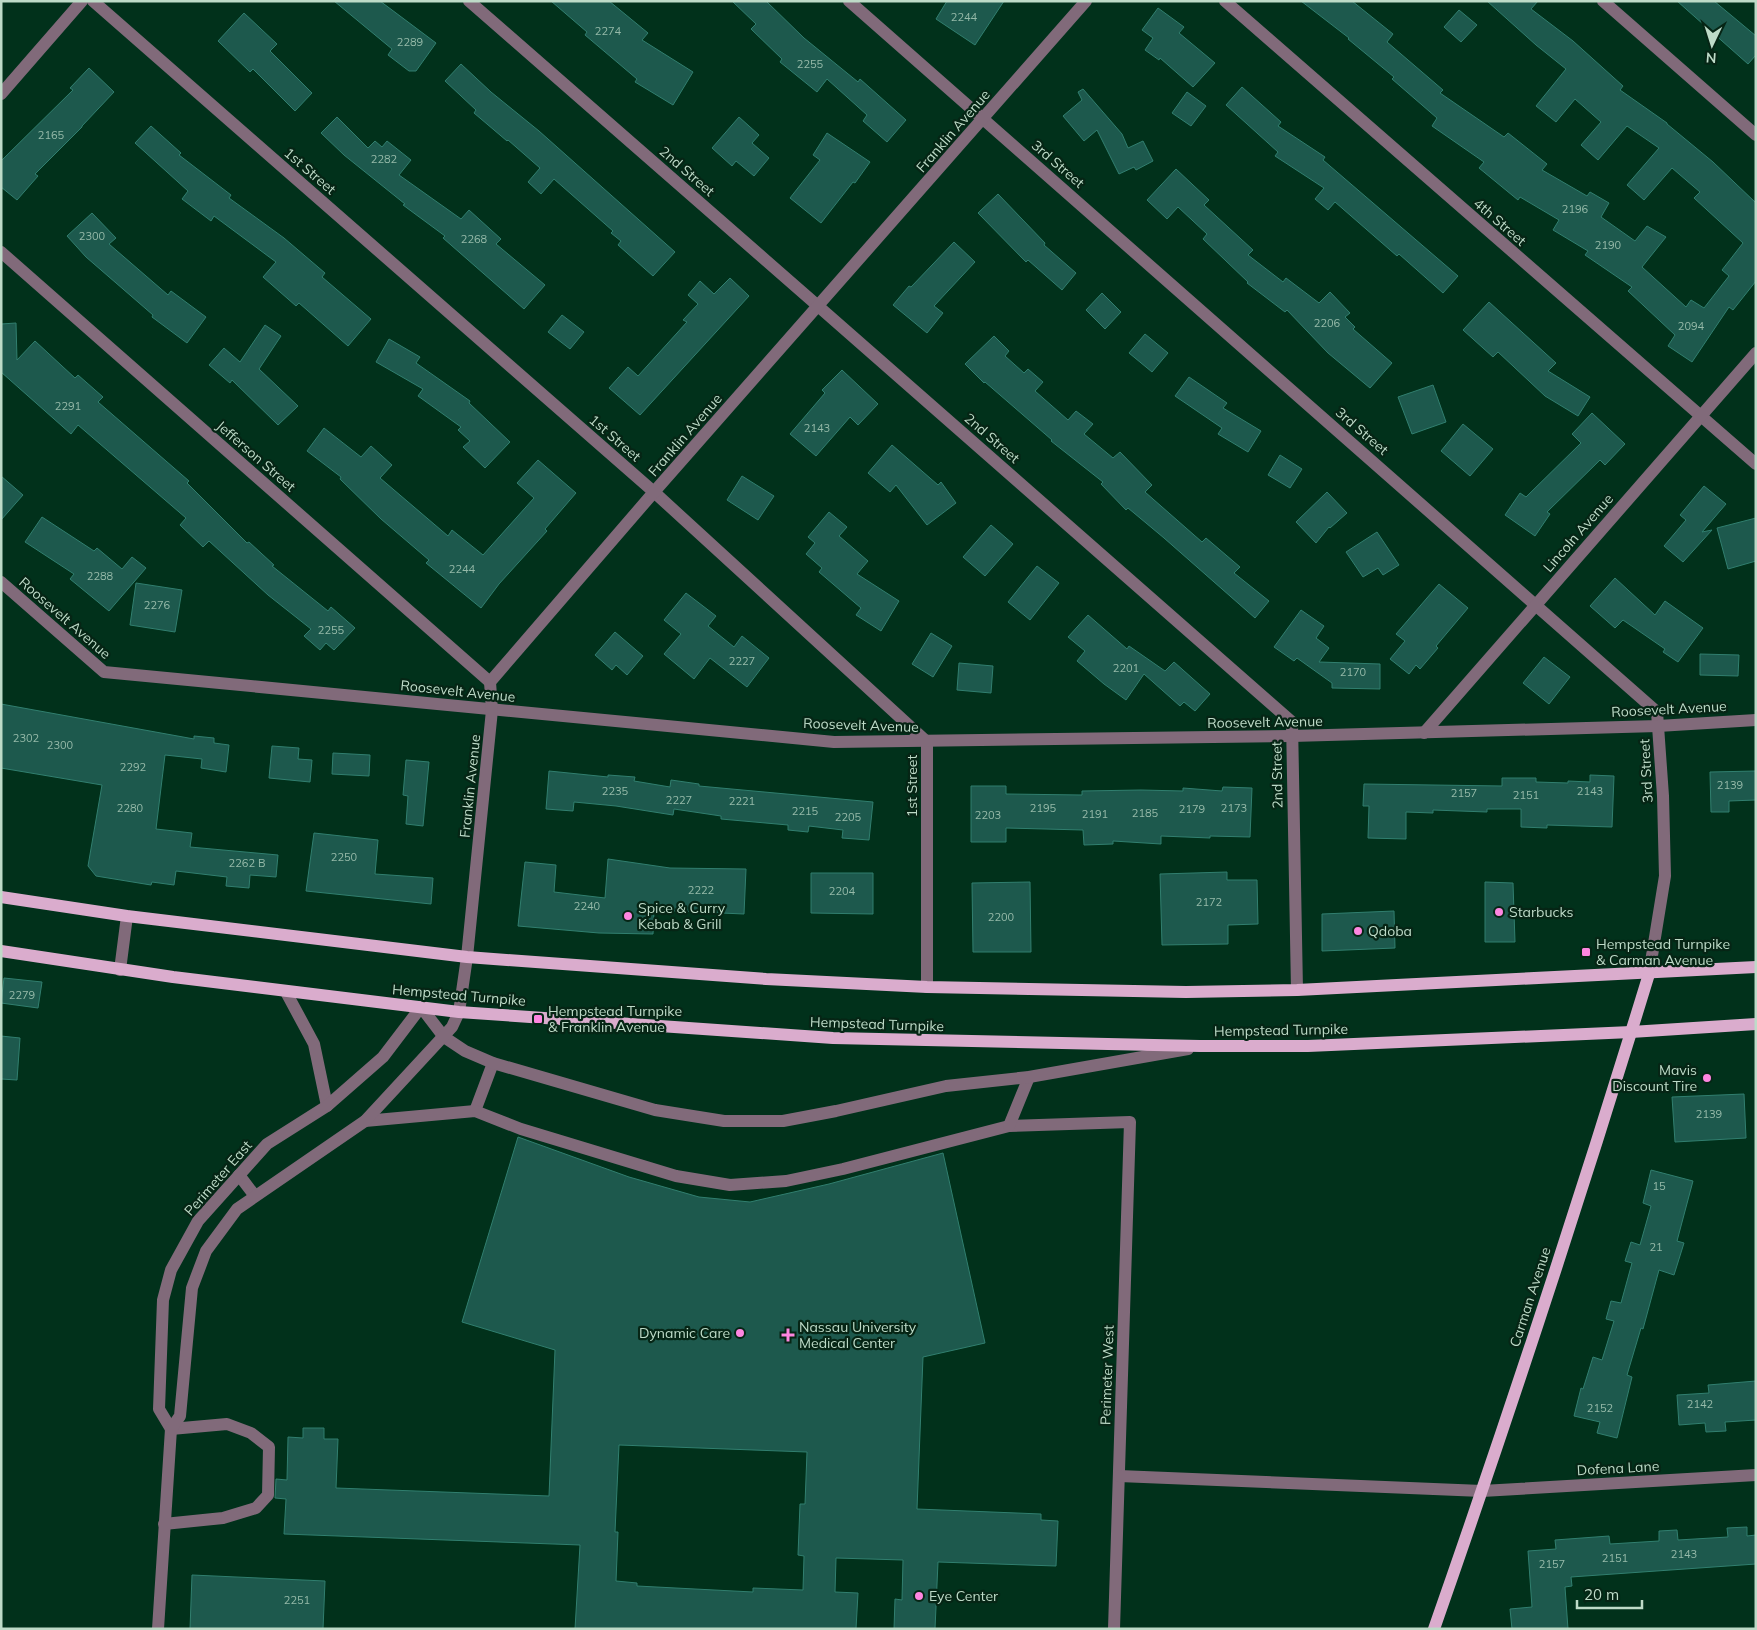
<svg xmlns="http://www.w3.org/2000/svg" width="1757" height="1630" font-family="Mulish,sans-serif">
  <rect width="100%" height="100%" fill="#01311b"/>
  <g fill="#1d594d" stroke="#317f6f" fill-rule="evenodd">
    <polygon points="334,1 380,1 436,43 416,71 409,71 388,55 392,49"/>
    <polygon points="551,1 609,1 648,33 642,40 693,72 673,105 635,82 637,79 585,35 587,32"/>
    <polygon points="732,1 766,1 804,38 858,82 860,79 906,120 887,142 863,121 867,115 827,79 817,92 780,62 782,59 751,29 756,24"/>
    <polygon points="947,1 1004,1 975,45 936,19"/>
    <polygon points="1301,1 1352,1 1393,34 1387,42 1443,90 1440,93 1504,137 1508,133 1547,164 1542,170 1587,196 1590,192 1609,203 1601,217 1635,241 1647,226 1666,237 1642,267 1686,307 1691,300 1704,308 1729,276 1722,270 1743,243 1694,198 1700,192 1672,168 1644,200 1627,185 1659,148 1627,126 1598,160 1581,145 1601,122 1575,99 1556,122 1536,106 1566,69 1536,45 1487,1 1538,1 1531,9 1573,41 1623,86 1620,90 1667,123 1667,124 1713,162 1756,203 1756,281 1733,310 1729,307 1692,362 1668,346 1675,335 1628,291 1632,287 1585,255 1588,251 1553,230 1559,220 1520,197 1518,200 1479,168 1484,162 1432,126 1437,118 1392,79 1394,77 1348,39 1349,38"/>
    <polygon points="1677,1 1714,1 1756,36 1756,55 1748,64"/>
    <polygon points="1158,8 1184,27 1179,33 1215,63 1193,87 1160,58 1159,60 1145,50 1153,38 1142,30"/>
    <polygon points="1459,10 1477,25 1461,42 1444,27"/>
    <polygon points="244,13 277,44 270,51 312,93 295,111 253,69 250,72 218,41"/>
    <polygon points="461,64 491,92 539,131 675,252 653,276 618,245 621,241 611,233 613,231 554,179 541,194 528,182 540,168 508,140 507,141 474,113 476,110 445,81"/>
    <polygon points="89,68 114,92 82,126 82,127 35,174 38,176 17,200 1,187 1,161 73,90 70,88"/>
    <polygon points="1242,87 1281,122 1278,126 1325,157 1323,160 1458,276 1443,293 1399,254 1397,256 1335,202 1328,210 1315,199 1324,188 1275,156 1278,152 1226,105"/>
    <polygon points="1083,89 1122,134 1128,148 1143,141 1153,161 1136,170 1134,167 1119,174 1097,130 1084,141 1063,116 1082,100 1078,92"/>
    <polygon points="1187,92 1206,106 1191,126 1172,113"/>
    <polygon points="337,117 368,148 375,141 382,147 387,141 411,160 399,175 461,219 469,210 501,239 496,244 545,285 524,309 443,238 445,236 403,205 405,204 344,155 321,133"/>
    <polygon points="739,117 759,135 752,143 769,158 754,176 736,161 732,166 712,148"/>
    <polygon points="151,126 181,153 179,155 231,195 229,198 284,238 325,273 322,277 371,319 348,346 299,303 296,306 263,277 276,262 214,216 211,221 182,199 188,191 135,143"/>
    <polygon points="827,133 870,162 855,183 853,182 821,223 790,198 820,160 813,155"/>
    <polygon points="1176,169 1209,200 1204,205 1253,250 1248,255 1283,282 1286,278 1319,303 1330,292 1350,313 1345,317 1355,327 1353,329 1392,363 1370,388 1328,353 1287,310 1285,312 1247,283 1248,282 1203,239 1207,234 1178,207 1167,219 1147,200"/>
    <polygon points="998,194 1045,243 1044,245 1076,273 1062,290 1028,260 1026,262 978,213"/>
    <polygon points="92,213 116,238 109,244 168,295 171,291 206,317 187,343 152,317 153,315 86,257 67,236"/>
    <polygon points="954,242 975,262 934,306 943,313 927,333 893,305 909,286 911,287"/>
    <polygon points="730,278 749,296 640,415 609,388 628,367 638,376 687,322 683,320 698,304 688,295 700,281 714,294"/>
    <polygon points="1102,293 1121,312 1105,329 1086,310"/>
    <polygon points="1489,302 1556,363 1548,371 1590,397 1578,416 1545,396 1498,352 1493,357 1463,330"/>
    <polygon points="562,315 584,332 570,349 548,332"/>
    <polygon points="16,323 17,360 35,341 75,378 78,375 103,397 98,402 189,481 187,483 247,543 249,542 274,565 272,566 328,611 331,607 355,628 334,650 326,643 320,650 304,636 311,629 268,595 209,541 203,547 180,525 186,518 78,425 71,434 1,372 1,324"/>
    <polygon points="265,325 281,336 259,369 298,406 278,425 232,380 230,383 209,365 224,348 240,362"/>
    <polygon points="1145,334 1168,353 1152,372 1129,353"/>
    <polygon points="994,336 1009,351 1005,356 1024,373 1028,369 1043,382 1035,391 1068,420 1076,411 1093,424 1084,434 1113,458 1120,452 1152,485 1145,492 1202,542 1206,538 1240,567 1234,573 1269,601 1255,618 1164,538 1128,508 1126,510 1101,484 1103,482 1051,441 1052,440 985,382 984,383 965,364"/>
    <polygon points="389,339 420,357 416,363 470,401 469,403 510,442 485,468 463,447 470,441 458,430 461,427 418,396 423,389 376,362"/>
    <polygon points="842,370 878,404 858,425 850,417 816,456 790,434 825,393 822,390"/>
    <polygon points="1189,377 1227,403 1223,408 1261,431 1248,452 1218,434 1222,428 1175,396"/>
    <polygon points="1433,385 1446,422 1412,434 1398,397"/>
    <polygon points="1592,413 1625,444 1605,465 1600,460 1547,512 1550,514 1535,536 1505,515 1520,493 1526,497 1581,443 1572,434"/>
    <polygon points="1463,424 1493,449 1470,476 1441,451"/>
    <polygon points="324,428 361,457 371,446 392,465 380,478 448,536 452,530 483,555 534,498 517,483 538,460 576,493 545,529 547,531 499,584 481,608 426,563 429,560 381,519 340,479 341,477 307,451"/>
    <polygon points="892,445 938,485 941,482 956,503 927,525 896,485 890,492 868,473"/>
    <polygon points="1280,455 1302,469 1290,488 1268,475"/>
    <polygon points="1,476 23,495 1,520"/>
    <polygon points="742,476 774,496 758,520 727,500"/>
    <polygon points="1704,486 1726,504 1702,532 1712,530 1683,562 1664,546 1686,520 1680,515"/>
    <polygon points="1327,492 1347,513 1330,528 1329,527 1316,543 1296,522"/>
    <polygon points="829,512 847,527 839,536 868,561 857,574 899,601 881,631 856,615 861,608 819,572 822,568 806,554 815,543 808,537"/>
    <polygon points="42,517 94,551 97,548 122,569 132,557 146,568 109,611 70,579 74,574 25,542"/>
    <polygon points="1756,518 1756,561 1728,569 1717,528"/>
    <polygon points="991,525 1013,544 985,576 963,557"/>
    <polygon points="1377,532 1399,565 1383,575 1378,568 1363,577 1346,552"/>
    <polygon points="1037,566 1059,583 1030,620 1008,602"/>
    <polygon points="1615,578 1655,615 1665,601 1703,628 1678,662 1663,652 1665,649 1623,620 1615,628 1590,606"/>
    <polygon points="136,583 182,590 175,632 130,625"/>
    <polygon points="1439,584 1468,608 1436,646 1438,648 1420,669 1416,665 1409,674 1390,659 1405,641 1396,634"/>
    <polygon points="686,593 716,616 708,626 734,647 742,636 769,658 747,687 710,658 694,679 664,654 681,634 664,620"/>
    <polygon points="1301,610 1324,626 1316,638 1329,648 1319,662 1380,664 1380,689 1332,688 1332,683 1297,658 1294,661 1274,647"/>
    <polygon points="1088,615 1127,649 1129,646 1165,671 1174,662 1210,694 1195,711 1184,702 1180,706 1144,674 1126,700 1104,684 1077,661 1085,651 1068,637"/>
    <polygon points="615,632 643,656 627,675 616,665 612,670 595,655"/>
    <polygon points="931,633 952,646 933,677 912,664"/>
    <polygon points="1700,654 1739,655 1738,676 1700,675"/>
    <polygon points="1544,657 1570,677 1549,704 1523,683"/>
    <polygon points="959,663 993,666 991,693 957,690"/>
    <polygon points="1,704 194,739 194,736 214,738 214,743 229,745 226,772 201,768 202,759 165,755 156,829 192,833 190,847 278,855 276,877 250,875 249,888 226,886 227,877 176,871 174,885 152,882 151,885 96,876 88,866 102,785 1,768"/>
    <polygon points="272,746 299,748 298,759 312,760 310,782 269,778"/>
    <polygon points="333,753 370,755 369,776 332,774"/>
    <polygon points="406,760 429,762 423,826 406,824 408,796 403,795"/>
    <polygon points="549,771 608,777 608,775 635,777 634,781 670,787 671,780 699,784 699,786 873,802 869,840 842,838 843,830 809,826 808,832 788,830 788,825 721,819 721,816 674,809 673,815 616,806 574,802 573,811 546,809"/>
    <polygon points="1756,771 1756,800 1729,801 1729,812 1711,812 1710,772"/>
    <polygon points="1590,775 1614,776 1612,827 1547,825 1547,828 1521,827 1521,809 1487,809 1487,812 1433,810 1433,813 1406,812 1406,839 1368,838 1369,806 1363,806 1364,784 1502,786 1502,778 1536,778 1536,782 1568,783 1568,781 1590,782"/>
    <polygon points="971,786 1006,786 1006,794 1082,795 1082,791 1141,790 1183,791 1183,788 1222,791 1223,787 1252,788 1250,837 1210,836 1210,838 1161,836 1161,844 1113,841 1113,844 1084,845 1083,830 1006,828 1006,842 971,842"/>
    <polygon points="314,833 378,840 375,874 433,878 431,904 306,891"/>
    <polygon points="608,859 670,868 746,869 744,914 654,910 653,934 599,933 518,926 525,862 556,865 554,892 605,898"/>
    <polygon points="1227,872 1227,880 1257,880 1258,924 1228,925 1228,944 1162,945 1160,874"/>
    <polygon points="811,873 873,873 873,914 811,913"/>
    <polygon points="1030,882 1031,952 973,952 972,883"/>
    <polygon points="1485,882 1513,883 1515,942 1485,942"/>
    <polygon points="1394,911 1395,948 1322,951 1322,914"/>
    <polygon points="4,978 42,982 38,1008 1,1003"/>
    <polygon points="1,1036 20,1038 17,1080 1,1079"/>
    <polygon points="1744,1094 1746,1138 1675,1142 1672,1097"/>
    <path d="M518 1137 629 1177 699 1197 750 1202 829 1184 943 1153 985 1343 923 1357 917 1509 1041 1514V1520L1058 1521 1056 1566 938 1562 935 1629H894L895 1599 902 1600 903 1560 836 1558 835 1592 858 1593 856 1629H575L580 1545 284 1534 286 1499 275 1498 276 1479 287 1480 288 1437 303 1438V1428H324V1439H338L336 1488 549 1496 555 1350 462 1322ZM619 1445 807 1452 805 1504H800L798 1555 804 1556 803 1590 753 1588V1592L637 1586V1583L616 1581 618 1532H615Z"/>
    <polygon points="1651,1170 1693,1181 1677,1241 1684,1243 1674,1275 1659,1270 1643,1329 1641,1328 1627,1375 1632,1377 1617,1438 1597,1433 1600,1422 1574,1416 1581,1388 1583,1389 1593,1357 1602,1360 1614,1321 1606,1319 1611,1301 1621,1303 1632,1263 1625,1261 1631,1242 1640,1245 1651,1206 1643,1203"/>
    <polygon points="1756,1381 1756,1420 1725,1422 1726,1431 1706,1432 1705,1423 1679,1425 1677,1395 1709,1393 1708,1385"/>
    <polygon points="1747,1527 1747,1536 1756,1535 1756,1564 1571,1577 1572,1586 1565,1587 1568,1629 1512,1629 1510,1609 1532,1607 1528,1551 1556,1549 1555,1540 1609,1536 1610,1544 1659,1541 1659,1531 1677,1530 1678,1540 1728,1537 1727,1528"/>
    <polygon points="192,1575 325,1581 323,1629 190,1629"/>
  </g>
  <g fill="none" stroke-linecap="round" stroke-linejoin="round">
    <g stroke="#816a7a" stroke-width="12">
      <polyline points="93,1 654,492 927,742 927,987"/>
      <polyline points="469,1 818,306 1292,722 1297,990"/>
      <polyline points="849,1 1657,712 1663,796 1665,876 1649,974"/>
      <polyline points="1225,1 1756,464"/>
      <polyline points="1603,1 1756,135"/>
      <polyline points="1,94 82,1"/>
      <polyline points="1,252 490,682"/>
      <polyline points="1,582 104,672 834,742 1292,736 1658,726 1756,720"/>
      <polyline points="1424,733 1756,353"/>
      <polyline points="120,970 127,916"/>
      <polyline points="286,992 314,1044 327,1106"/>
      <polyline points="475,1111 493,1063"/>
      <polyline points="365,1121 475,1111 521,1129 676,1176 730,1185 786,1181 843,1169 1009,1126 1130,1122 1114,1629"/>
      <polyline points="1009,1126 1029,1077"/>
      <polyline points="239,1175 255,1196"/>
      <polyline points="171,1429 159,1409 163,1300 171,1270 198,1221 267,1144 327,1106 383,1057 421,1007 444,1037 465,1051 493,1063 655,1110 724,1121 783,1121 836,1111 946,1086 1029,1077 1188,1049"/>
      <polyline points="1119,1476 1482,1491 1756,1475"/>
      <polyline points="164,1524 223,1518 256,1508 268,1495 269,1447 251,1433 227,1424 171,1429"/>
      <polyline points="158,1629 171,1429 180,1416 192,1288 206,1251 237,1209 365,1121 452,1027 459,1012 467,957 492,710 490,682 654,492 1086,1"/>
    </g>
    <g stroke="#daaccd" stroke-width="12">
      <polyline points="1,897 127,916 467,957 766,979 927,987 1186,992 1297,990 1756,967"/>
      <polyline points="1,951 173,977 459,1012 833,1038 1200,1046 1308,1046 1631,1032 1756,1024"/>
      <path d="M1434 1629C1510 1412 1582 1193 1649 974"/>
    </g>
  </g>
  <g fill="#fe86e0" stroke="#062515" stroke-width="2">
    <circle cx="1499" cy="912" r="5"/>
    <circle cx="628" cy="916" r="5"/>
    <circle cx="1358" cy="931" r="5"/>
    <rect x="1581" y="947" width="10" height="10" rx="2.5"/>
    <rect x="533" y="1014" width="10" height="10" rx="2.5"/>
    <circle cx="1707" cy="1078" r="5"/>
    <circle cx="740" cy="1333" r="5"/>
    <path d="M785.5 1327.5h5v5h5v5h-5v5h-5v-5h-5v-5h5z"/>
    <circle cx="919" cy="1596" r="5"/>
  </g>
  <g text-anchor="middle" stroke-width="4.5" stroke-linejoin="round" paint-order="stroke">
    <g font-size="11" fill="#96baa9">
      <text x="964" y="21">2244</text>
      <text x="608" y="35">2274</text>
      <text x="410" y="46">2289</text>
      <text x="810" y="68">2255</text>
      <text x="51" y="139">2165</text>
      <text x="384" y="163">2282</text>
      <text x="1575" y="213">2196</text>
      <text x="92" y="240">2300</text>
      <text x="474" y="243">2268</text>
      <text x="1608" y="249">2190</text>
      <text x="1327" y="327">2206</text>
      <text x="1691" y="330">2094</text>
      <text x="68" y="410">2291</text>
      <text x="817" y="432">2143</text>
      <text x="462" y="573">2244</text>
      <text x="100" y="580">2288</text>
      <text x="157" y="609">2276</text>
      <text x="331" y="634">2255</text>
      <text x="742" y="665">2227</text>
      <text x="1126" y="672">2201</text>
      <text x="1353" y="676">2170</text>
      <text x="26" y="742">2302</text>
      <text x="60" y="749">2300</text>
      <text x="133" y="771">2292</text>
      <text x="1730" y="789">2139</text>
      <text x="615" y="795">2235</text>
      <text x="1590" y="795">2143</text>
      <text x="1464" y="797">2157</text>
      <text x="1526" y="799">2151</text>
      <text x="679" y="804">2227</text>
      <text x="742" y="805">2221</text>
      <text x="130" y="812">2280</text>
      <text x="1043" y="812">2195</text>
      <text x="1234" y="812">2173</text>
      <text x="1192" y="813">2179</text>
      <text x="805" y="815">2215</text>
      <text x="1145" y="817">2185</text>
      <text x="1095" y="818">2191</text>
      <text x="988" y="819">2203</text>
      <text x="848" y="821">2205</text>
      <text x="344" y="861">2250</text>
      <text x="247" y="867">2262 B</text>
      <text x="701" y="894">2222</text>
      <text x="842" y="895">2204</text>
      <text x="1209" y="906">2172</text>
      <text x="587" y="910">2240</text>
      <text x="1001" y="921">2200</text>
      <text x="22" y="999">2279</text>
      <text x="1709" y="1118">2139</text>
      <text x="1659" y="1190">15</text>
      <text x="1656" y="1251">21</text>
      <text x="1700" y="1408">2142</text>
      <text x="1600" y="1412">2152</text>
      <text x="1684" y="1558">2143</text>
      <text x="1615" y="1562">2151</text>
      <text x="1552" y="1568">2157</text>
      <text x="297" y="1604">2251</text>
    </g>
    <g font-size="14" fill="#bedbc8" stroke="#062515">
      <text transform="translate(953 131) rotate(-49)" y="5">Franklin Avenue</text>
      <text transform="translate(1058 164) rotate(41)" y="5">3rd Street</text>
      <text transform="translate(310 171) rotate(41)" y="5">1st Street</text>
      <text transform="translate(687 171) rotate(41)" y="5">2nd Street</text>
      <text transform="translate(1500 222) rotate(41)" y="5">4th Street</text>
      <text transform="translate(1362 431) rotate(41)" y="5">3rd Street</text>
      <text transform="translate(685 435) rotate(-49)" y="5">Franklin Avenue</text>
      <text transform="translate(615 438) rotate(41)" y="5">1st Street</text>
      <text transform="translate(992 438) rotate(41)" y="5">2nd Street</text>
      <text transform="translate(256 456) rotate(41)" y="5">Jefferson Street</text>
      <text transform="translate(1578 533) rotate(-49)" y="5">Lincoln Avenue</text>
      <text transform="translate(65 618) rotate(41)" y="5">Roosevelt Avenue</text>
      <text transform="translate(458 691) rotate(6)" y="5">Roosevelt Avenue</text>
      <text transform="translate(1669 709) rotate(-3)" y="5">Roosevelt Avenue</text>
      <text transform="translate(1265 722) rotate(-1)" y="5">Roosevelt Avenue</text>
      <text transform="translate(861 725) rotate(2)" y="5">Roosevelt Avenue</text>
      <text transform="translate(1646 771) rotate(-93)" y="5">3rd Street</text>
      <text transform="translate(1277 775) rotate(-91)" y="5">2nd Street</text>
      <text transform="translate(470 786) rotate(-84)" y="5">Franklin Avenue</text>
      <text transform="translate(912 786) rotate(-90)" y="5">1st Street</text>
      <text transform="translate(459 995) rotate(5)" y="5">Hempstead Turnpike</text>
      <text transform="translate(877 1024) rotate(2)" y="5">Hempstead Turnpike</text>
      <text transform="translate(1281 1030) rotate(-1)" y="5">Hempstead Turnpike</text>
      <text transform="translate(218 1178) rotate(-49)" y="5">Perimeter East</text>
      <text transform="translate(1530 1297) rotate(-72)" y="5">Carman Avenue</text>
      <text transform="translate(1107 1375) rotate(-88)" y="5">Perimeter West</text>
      <text transform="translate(1618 1468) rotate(-3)" y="5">Dofena Lane</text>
    </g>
    <g font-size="14" fill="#bedbc8" stroke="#062515" text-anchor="start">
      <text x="638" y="913">Spice &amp; Curry<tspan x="638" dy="16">Kebab &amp; Grill</tspan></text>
      <text x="1509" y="917">Starbucks</text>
      <text x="1368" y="936">Qdoba</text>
      <text x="1596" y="949">Hempstead Turnpike<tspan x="1596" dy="16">&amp; Carman Avenue</tspan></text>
      <text x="548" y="1016">Hempstead Turnpike<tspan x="548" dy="16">&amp; Franklin Avenue</tspan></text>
      <text x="1697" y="1075" text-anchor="end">Mavis<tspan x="1697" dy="16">Discount Tire</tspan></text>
      <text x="799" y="1332">Nassau University<tspan x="799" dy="16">Medical Center</tspan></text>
      <text x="730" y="1338" text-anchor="end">Dynamic Care</text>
      <text x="929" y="1601">Eye Center</text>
    </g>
  </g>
  <rect width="1757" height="1630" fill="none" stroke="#bedbc8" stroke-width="5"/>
  <g transform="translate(1712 45) rotate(184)" stroke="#062515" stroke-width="4" paint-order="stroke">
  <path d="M0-4L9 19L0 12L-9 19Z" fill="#bedbc8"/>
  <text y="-8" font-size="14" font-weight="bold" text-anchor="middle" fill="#bedbc8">N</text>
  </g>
  <path d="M1577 1600v8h65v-8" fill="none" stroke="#bedbc8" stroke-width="2.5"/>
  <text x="1584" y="1600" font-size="15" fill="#bedbc8" stroke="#062515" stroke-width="4" paint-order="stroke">20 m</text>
</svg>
